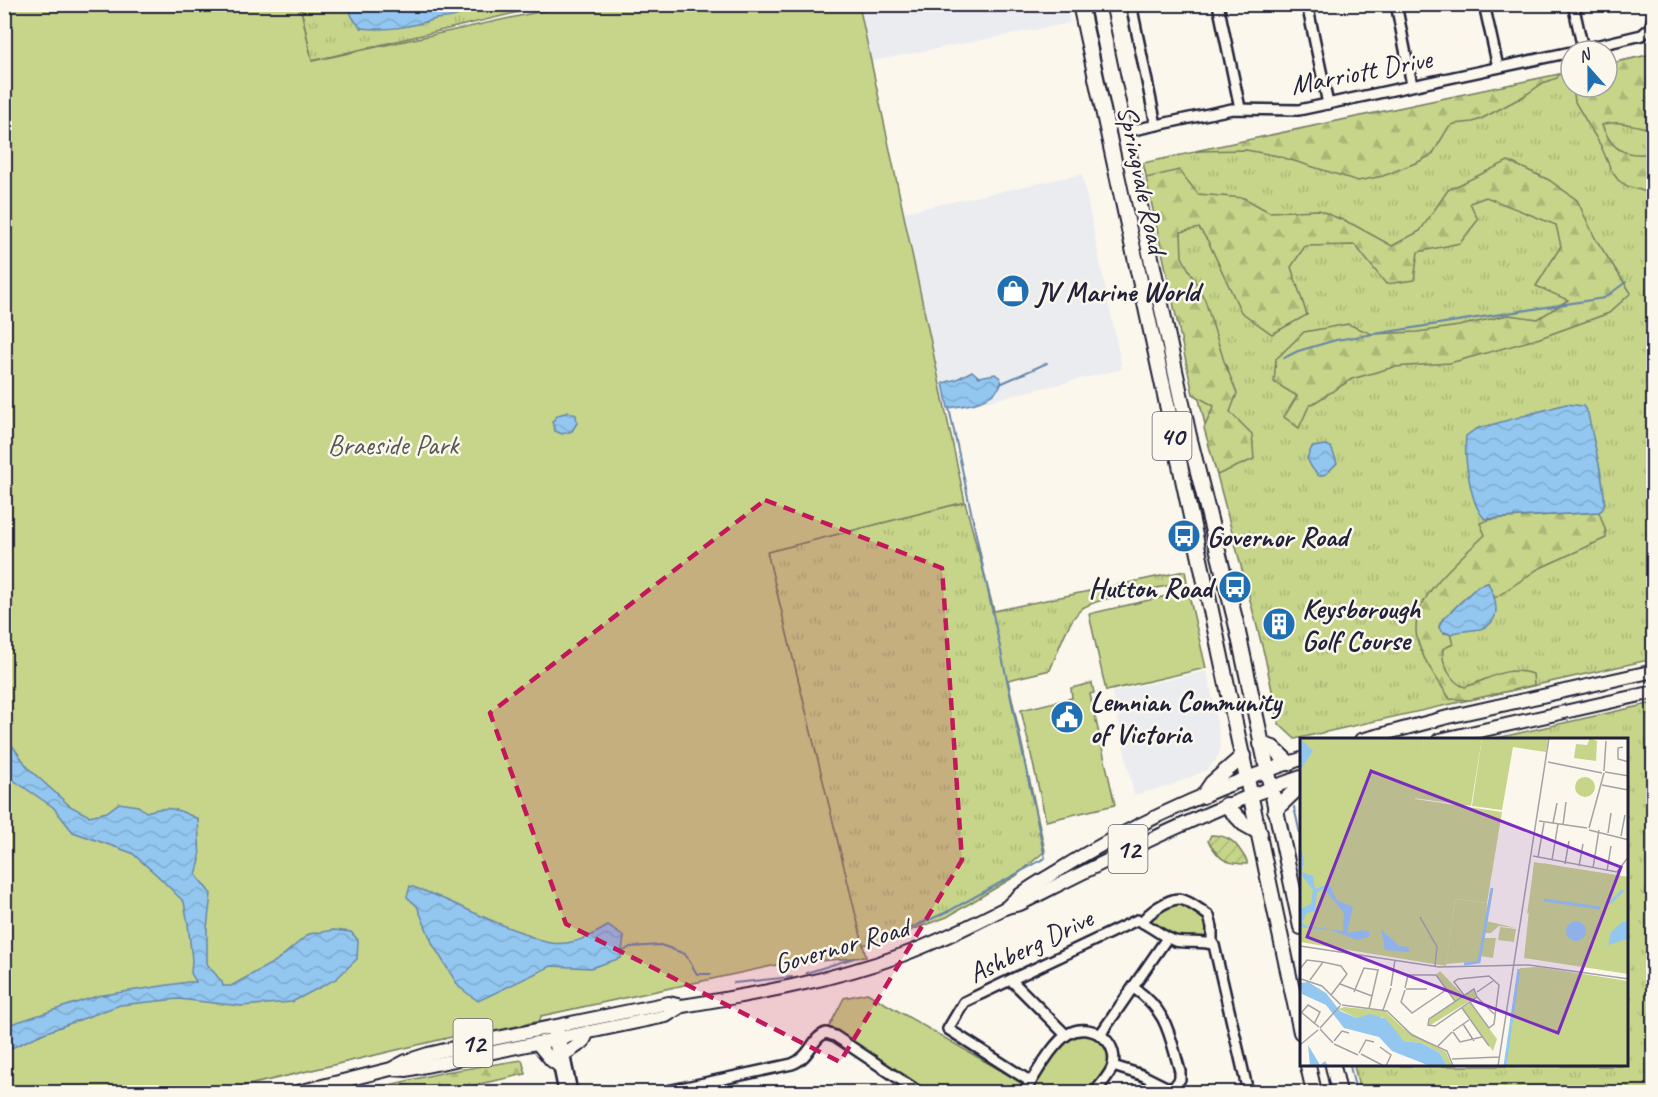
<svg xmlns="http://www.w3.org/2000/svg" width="1658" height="1097" font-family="Caveat,sans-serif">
  <defs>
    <pattern id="grass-tufts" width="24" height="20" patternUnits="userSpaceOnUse" patternTransform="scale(1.5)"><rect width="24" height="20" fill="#c6d589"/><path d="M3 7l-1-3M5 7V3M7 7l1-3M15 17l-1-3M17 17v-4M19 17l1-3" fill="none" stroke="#aab777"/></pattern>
    <pattern id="forest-firs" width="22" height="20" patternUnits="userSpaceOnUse" patternTransform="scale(1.5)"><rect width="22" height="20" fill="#c6d589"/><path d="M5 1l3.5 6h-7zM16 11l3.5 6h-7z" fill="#aab777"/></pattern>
    <pattern id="garden-furrows" width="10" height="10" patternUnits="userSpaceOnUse" patternTransform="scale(1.5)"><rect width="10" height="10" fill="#c6d589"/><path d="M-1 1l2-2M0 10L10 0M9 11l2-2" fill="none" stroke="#aab777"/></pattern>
    <pattern id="water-waves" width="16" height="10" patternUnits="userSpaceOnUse" patternTransform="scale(1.5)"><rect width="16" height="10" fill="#93c7f0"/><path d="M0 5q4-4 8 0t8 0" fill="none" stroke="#7eabcf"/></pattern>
  </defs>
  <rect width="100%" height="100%" fill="#fbf7ec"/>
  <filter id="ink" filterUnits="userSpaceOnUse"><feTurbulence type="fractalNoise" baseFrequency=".0167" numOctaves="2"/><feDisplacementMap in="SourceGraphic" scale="12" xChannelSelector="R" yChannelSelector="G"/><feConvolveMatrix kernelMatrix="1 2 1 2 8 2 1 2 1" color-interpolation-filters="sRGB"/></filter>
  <g filter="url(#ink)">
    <g fill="#eaecf0">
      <polygon points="1071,5 1071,8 1067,9 1070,23 872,61 859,5"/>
      <polygon points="1082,174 1122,369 946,411 904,212"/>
      <polygon points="1207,671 1215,710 1221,749 1216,760 1207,770 1169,786 1134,795 1112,692"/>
    </g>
    <g fill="url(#grass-tufts)" stroke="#747c62" stroke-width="1.5">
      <polygon points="300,4 549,5 312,61"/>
      <polygon points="1653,54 1653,659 1295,739 1279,724 1265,657 1217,475 1143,163 1571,72 1571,87 1607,87 1607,64"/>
      <path d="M965 502 994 611 1185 571 1187 582C1165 587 1098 597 1083 608 1067 620 1058 652 1050 670L1008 680 1045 851 1016 876 947 917 893 937 863 945 767 552Z"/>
      <polygon points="1653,703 1653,1092 1360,1092 1354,1066 1626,1066 1626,740 1488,740"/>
    </g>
    <g fill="url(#forest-firs)" stroke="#747c62" stroke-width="1.5">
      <path d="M1653 54V129C1638 127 1617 119 1602 125 1612 152 1627 157 1653 153V194L1627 186 1618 180 1611 170 1601 146 1575 102 1573 87H1607V64Z"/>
      <polygon points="1559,74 1557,78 1543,83 1524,96 1481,119 1473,122 1454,124 1448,128 1432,155 1418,162 1383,176 1358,181 1278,156 1246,150 1195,151"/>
      <polygon points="1508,161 1549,180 1577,200 1595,238 1631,293 1609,313 1540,338 1450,363 1394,367 1352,379 1309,406 1299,428 1284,417 1297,396 1274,382 1276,359 1304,332 1348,324 1372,334 1417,332 1459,326 1508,315 1538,319 1568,300 1536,286 1561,246 1556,225 1486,197 1470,203 1478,220 1460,243 1418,252 1414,280 1386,284 1355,245 1305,246 1291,267 1307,315 1272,334 1241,312 1208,241 1199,228 1181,232 1182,257 1205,300 1224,361 1237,393 1230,412 1252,434 1254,459 1217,475 1204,428 1214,406 1193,394 1146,178 1179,170 1198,194 1244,198 1269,212 1319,210 1354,225 1392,246 1420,231 1448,190"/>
      <path d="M1599 512 1606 532V538L1538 569 1495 598 1488 583 1478 586 1442 620 1439 627 1444 633 1450 634 1453 644 1443 649C1441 663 1451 683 1465 687 1491 679 1504 665 1533 674L1534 685 1470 700 1450 699C1438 680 1422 660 1417 638 1408 599 1459 560 1485 535L1480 523 1492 519Z"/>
      <polygon points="522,1060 526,1074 442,1092 359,1092 445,1072"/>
    </g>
    <g fill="#c6d589" stroke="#747c62" stroke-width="1.5">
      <polygon points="5,5 300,5 312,61 570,5 859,5 965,502 767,552 866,957 781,964 541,1016 540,1021 485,1033 477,1031 219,1092 5,1092"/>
      <polygon points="1188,591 1206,668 1106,691 1089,614"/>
      <polygon points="1092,683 1094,693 1090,694 1115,805 1046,821 1021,710 1072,698 1071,688"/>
      <path d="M1180 900 1203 917 1205 916 1210 935C1191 948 1164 931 1147 921L1153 915 1169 908V905Z"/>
      <polygon points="867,993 1024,1084 1019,1092 927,1092 828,1029 844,998"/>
      <polygon points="1077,1032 1095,1034 1108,1049 1107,1069 1091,1092 1027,1092 1056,1050"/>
    </g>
    <path fill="url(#garden-furrows)" stroke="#747c62" stroke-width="1.5" d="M1211 835C1231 835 1237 844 1247 861V864C1225 864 1220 860 1208 841Z"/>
    <g fill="url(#water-waves)" stroke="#6685a8" stroke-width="1.5">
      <path d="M353 4H460V5L459 15C449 19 445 17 436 19 409 27 389 31 361 28 355 21 346 13 353 4Z"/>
      <path d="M972 371 979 377 995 374 1000 378 1002 383C991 403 969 405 948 408L943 383 957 379Z"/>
      <path d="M1566 404 1583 406 1588 413C1591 432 1607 490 1604 505 1603 510 1603 509 1599 512L1485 519C1470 506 1464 455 1466 436L1476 429Z"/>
      <polygon points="569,412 576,415 577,423 572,431 562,434 555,431 552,422 558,415"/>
      <polygon points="1326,445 1331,447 1337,463 1326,474 1319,476 1312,468 1307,458 1312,447"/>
      <path d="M1488 583C1496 598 1504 622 1480 629 1470 631 1460 630 1450 634L1441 631 1439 627 1442 620 1478 586Z"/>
      <path d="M9 741 29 769 70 806 89 816 107 812 119 803 138 806 146 812C170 805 177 809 198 819L200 860 196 875 211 894 207 928V964L222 982 223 986H231L276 961 309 934 334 930 351 932 358 940 357 959 336 979 292 1002 241 1006 178 999 120 1005 44 1033 5 1051V1026L97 996 188 982H196L191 973 192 960 188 924 184 902 159 877 132 853 73 832 53 807 10 778H5V745Z"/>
      <path d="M410 886C448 898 482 919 521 932 530 936 541 942 551 943 572 946 591 936 608 926L624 937 621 958 591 968 551 966 478 1001 459 987 433 945 417 906 407 897Z"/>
    </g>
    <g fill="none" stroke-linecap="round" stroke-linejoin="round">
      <g stroke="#6685a8" stroke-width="2">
        <polyline points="1284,358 1298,351 1336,340 1604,298 1626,282"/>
        <polyline points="1000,384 1047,363"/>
        <polyline points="1294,807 1301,838"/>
        <polyline points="893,936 949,911 1045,858 949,408"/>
        <polyline points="621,953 630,947 661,945 685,954 697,974 711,974"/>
        <polyline points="806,973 854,958"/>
        <polyline points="734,983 792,977"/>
        <polyline points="1350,1066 1356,1092"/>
      </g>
      <g stroke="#22223b" stroke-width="14">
        <g id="minor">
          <polyline points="1131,4 1156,125"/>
          <polyline points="1218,4 1240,108"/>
          <polyline points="1307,4 1328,104"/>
          <polyline points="1396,4 1412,85"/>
          <polyline points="1484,4 1498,67"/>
          <polyline points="1573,4 1583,49"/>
          <polyline points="1574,51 1642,35 1650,28 1654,15"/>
          <polyline points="1124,132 1232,109 1299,110 1571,52"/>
          <path d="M1142 922C1148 913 1167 899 1179 899 1186 899 1204 912 1209 916L1212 927V943"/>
          <polyline points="1011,980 1066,1035"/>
          <path d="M1134 988C1168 1012 1169 1034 1180 1071V1079L1172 1090"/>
          <polyline points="552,1033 564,1092"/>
          <polyline points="560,1033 572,1092"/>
          <polyline points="1100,1035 1167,938"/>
          <polyline points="1113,1066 1142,1075 1176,1092"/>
          <path d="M1031 1082 948 1029 964 1002 1137 920C1150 925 1161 936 1175 941 1188 944 1203 940 1214 945L1248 1092"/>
          <path d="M666 1092 672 1090 792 1064C811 1057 812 1037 826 1033L835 1036 919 1092"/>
          <path d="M1024 1092C1036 1075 1051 1045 1068 1034 1089 1021 1119 1040 1113 1065 1111 1074 1100 1085 1095 1092"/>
        </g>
      </g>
      <g stroke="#22223b" stroke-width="16">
        <g id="major">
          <polyline points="1361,740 1448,717 1654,671"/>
          <polyline points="1439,740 1654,692"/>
          <path d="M1007 907C1021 891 1040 882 1059 870 1134 823 1216 787 1301 759"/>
          <polyline points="537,1043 551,1060 558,1065"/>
          <polyline points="565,1054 583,1042 588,1032"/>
          <polyline points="392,1069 407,1070 666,1016 682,1006"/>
          <path d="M298 1092 391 1069 406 1061 428 1054 488 1040 669 1003 682 1006C756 994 831 981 902 955 938 942 972 925 1007 907L1020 904C1112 858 1203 811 1301 777"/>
        </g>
      </g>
      <g stroke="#22223b" stroke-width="18">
        <g id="highway">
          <path d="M1080 4C1156 346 1227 690 1301 1032"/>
          <polyline points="1097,4 1189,436 1236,623 1301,927"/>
          <polyline points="1261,744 1273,748 1289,763"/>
          <polyline points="1203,796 1212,783 1243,756"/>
          <polyline points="1226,805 1244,824 1260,833"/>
          <polyline points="1275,810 1301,785"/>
          <polyline points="1308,1066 1314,1092"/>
          <polyline points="1333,1066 1339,1092"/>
        </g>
      </g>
      <use href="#minor" stroke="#fbf7ec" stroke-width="9"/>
      <use href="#major" stroke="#fbf7ec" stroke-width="12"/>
      <use href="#highway" stroke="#fbf7ec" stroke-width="14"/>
    </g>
  </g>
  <path fill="#c2185b" fill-opacity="0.2" stroke="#c2185b" stroke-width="4.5" stroke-dasharray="12 8" stroke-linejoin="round" d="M765 500 942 568 962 860 840 1062 566 924 490 713Z"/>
  <defs>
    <g id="shop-disc" transform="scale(1.725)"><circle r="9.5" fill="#1f6fb2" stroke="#fbf7ec"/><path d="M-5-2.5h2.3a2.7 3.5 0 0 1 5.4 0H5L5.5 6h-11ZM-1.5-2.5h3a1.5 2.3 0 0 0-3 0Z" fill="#fff"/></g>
    <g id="bus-disc" transform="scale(1.725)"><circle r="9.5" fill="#1f6fb2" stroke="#fbf7ec"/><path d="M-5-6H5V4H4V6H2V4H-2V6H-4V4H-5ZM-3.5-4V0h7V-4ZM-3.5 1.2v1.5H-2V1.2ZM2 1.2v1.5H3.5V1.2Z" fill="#fff"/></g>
    <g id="building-disc" transform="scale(1.725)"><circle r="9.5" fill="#1f6fb2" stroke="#fbf7ec"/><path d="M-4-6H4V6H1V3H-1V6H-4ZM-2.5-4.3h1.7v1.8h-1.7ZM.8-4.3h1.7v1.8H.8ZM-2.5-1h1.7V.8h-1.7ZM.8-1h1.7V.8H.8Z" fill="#fff"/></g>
    <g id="civic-disc" transform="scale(1.725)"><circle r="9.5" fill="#1f6fb2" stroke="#fbf7ec"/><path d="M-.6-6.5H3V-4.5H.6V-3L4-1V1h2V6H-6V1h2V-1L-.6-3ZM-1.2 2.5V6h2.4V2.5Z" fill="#fff"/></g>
  </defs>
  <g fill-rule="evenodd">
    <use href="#shop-disc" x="1013" y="291"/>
    <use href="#bus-disc" x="1184" y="536"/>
    <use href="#bus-disc" x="1235" y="587"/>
    <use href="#building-disc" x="1279" y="624"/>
    <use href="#civic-disc" x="1067" y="717"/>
  </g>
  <g text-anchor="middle" stroke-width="5" stroke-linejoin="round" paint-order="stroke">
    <g fill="#fbf7ec" stroke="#636270" stroke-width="1.5">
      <rect x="1152.5" y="412" width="39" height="48" rx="4.5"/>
      <rect x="1108.5" y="825" width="39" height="48" rx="4.5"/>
      <rect x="453.5" y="1019" width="39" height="48" rx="4.5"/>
    </g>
    <g font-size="27" font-weight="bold" fill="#22223b">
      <text x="1172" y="445">40</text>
      <text x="1128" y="858">12</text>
      <text x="473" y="1052">12</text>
    </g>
    <g font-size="28" fill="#22223b" stroke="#fbf7ec">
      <text transform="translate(1361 71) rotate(-11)" y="10">Marriott Drive</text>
      <text transform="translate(1143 179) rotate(78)" y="10">Springvale Road</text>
      <text transform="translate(841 945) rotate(-16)" y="10">Governor Road</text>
      <text transform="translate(1030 945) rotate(-26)" y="10">Ashberg Drive</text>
    </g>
    <g font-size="28" font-weight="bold" fill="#22223b" stroke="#fbf7ec" text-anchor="start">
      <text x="1036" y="301">JV Marine World</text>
      <text x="1207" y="546">Governor Road</text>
      <text x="1212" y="597" text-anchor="end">Hutton Road</text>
      <text x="1302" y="618">Keysborough<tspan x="1302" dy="32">Golf Course</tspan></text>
      <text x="1090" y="711">Lemnian Community<tspan x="1090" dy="32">of Victoria</tspan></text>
    </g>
    <g font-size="28" fill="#535852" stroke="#fbf7ec">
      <text x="393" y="454">Braeside Park</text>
    </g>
  </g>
  <g transform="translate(1300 738)">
    <rect width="328" height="328" fill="#fbf7ec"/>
    <path d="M124 0H182L171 68 114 60ZM234 124 328 139V236L224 220ZM155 161 187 165 186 183 216 190 199 188 191 195H184L179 223 146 226ZM238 229 328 243V328H205L220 230Z" fill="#c6d589"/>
    <path d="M243 125 263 129 302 135 267 140ZM234 127 267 151 289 145 298 155 300 172 253 169 242 173 241 165 249 159 285 171 290 170 286 166 293 158 284 149 277 155 264 157 261 149 254 146 250 157 244 158 236 137 235 171 227 176ZM303 135 328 139 316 142 323 152 306 145 307 150 315 153 313 160 305 154ZM264 198 283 203 282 208 253 211 252 222 263 224 249 223 248 210Z" fill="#c6d589"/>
    <path d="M0 0H124L115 61 202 74 187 165 155 161 146 228 0 204ZM182 0H248L246 14 213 9 202 72 172 68ZM290 0 297 3 296 23 274 20 276 6 287 7ZM275 49a10 10 0 1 1 20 0a10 10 0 1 1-20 0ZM200 189 216 191 214 204 198 202ZM184 200H196L193 220 181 218ZM140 233 163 257 174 252 176 259 129 288V281L155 263 136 237ZM170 265 197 301 193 313 162 270ZM44 269 85 273 104 291 146 314 152 328H147L140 315 121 305 104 303 82 279 57 280 38 271Z" fill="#c6d589"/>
    <path d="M0 0 13 13 1 31H0ZM0 106 4 122 2 134 13 138 15 151 29 146 37 162 53 169 47 195 63 192 70 194 69 199 57 202 31 192 0 189V171L11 166 13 152 0 135ZM24 151 44 175 43 193 6 188 2 184 7 175 15 173 17 154ZM266 193a10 10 0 1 1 20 0a10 10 0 1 1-20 0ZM328 184V201L308 207 311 194 322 184ZM81 191 99 208 109 209V214L85 212ZM8 244 26 255 40 273 57 280 70 276 86 281 104 303 121 305 140 315 147 328H130L92 313 79 299 44 290 26 267 2 256 0 245ZM8 307 20 327 25 323 28 328H10Z" fill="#93c7f0" fill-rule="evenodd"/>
    <path fill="none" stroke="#93c7f0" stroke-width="3" d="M244 162 300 170M310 165 323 152M164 226 179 224 192 150M205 328 219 231"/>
    <path fill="none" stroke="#a4a2a5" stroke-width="1.5" d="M323 9 318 10V21L329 24M248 24 302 35M304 33 306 3M305 34 329 38M302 47 328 52M239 83 287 90M253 85 257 65M263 87 266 64M289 90 304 35M289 92 329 102M308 95 311 75M321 98 325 77M233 118 317 134 329 118M238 119 244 85M252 122 258 86M265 126 269 103M279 128 283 106M293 130 299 92M307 133 311 108M120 179 137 209 135 228M0 208 139 229 229 227 329 241M0 231 7 222 23 224M1 241 22 248 41 267M10 242 23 224 41 228 47 236 31 257M40 246 72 258M91 248 95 222M105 250 108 237H136L155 263M106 251H127M174 251 177 259 135 288 128 287 129 281ZM105 252 101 264 112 275 146 252M54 254 64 230 78 232 69 271M177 254 193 243M164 257 154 244 158 241 189 238 199 247 194 286 189 290 170 264M177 259 194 276M42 267 87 273 112 297 147 313 153 328M162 270 189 308M83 272 91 250M1 274 19 289M2 274 8 267 20 274 14 286M163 286 174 303M20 290 40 268M20 291 33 305M153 293 169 282M153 294 160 304 182 299M34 303 42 293 49 295M34 306 58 317M0 307 18 292M138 308 152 294M80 309 91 317 86 328M59 315 66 302 74 304M61 316 84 328M152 321 199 319M198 328 249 0"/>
    <path fill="#7b2cbf" fill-opacity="0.15" stroke="#7b2cbf" stroke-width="3" d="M71 33 321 129 258 295 7 199Z"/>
    <rect width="328" height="328" fill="none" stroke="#22223b" stroke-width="3"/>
  </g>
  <rect width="1658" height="1097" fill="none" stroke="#fbf7ec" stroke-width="24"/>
  <rect x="12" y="12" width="1634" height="1073" fill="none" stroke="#22223b" stroke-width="2" filter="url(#ink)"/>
  <g transform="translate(1589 69) rotate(339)"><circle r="28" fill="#fbf7ec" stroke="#a4a2a5" stroke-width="1.5"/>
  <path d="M0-4.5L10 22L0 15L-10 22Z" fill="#1f6fb2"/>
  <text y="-9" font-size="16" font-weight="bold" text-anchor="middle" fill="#22223b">N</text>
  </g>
</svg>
